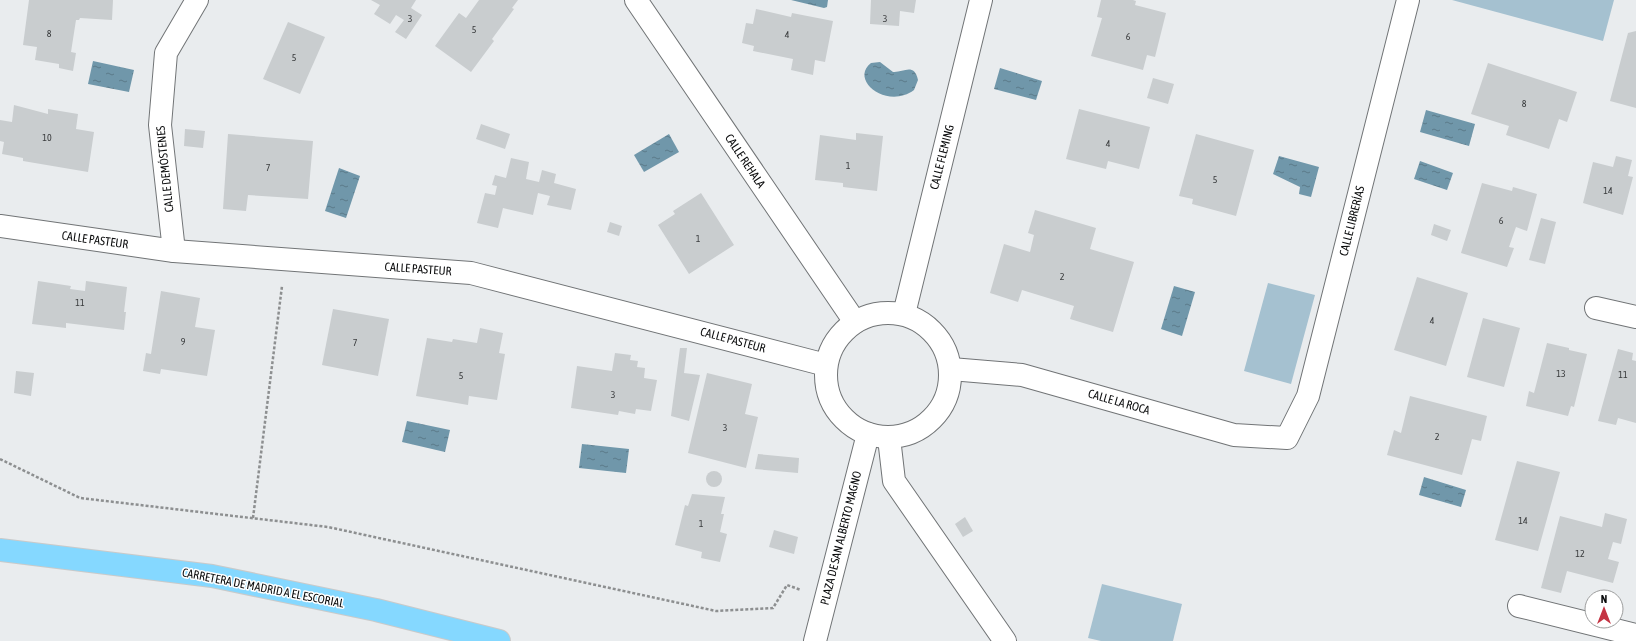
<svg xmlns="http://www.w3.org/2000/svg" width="1636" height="641" font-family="'Asap Condensed',sans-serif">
  <defs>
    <pattern id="water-ripples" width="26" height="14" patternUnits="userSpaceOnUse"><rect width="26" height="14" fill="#7097aa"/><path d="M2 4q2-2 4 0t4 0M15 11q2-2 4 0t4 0" fill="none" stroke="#5a7a89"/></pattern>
  </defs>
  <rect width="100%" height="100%" fill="#e9ecee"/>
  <g fill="#a5c1d0">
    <polygon points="1452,0 1614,0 1603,41"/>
    <polygon points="1268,283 1315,295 1291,384 1244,371"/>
    <polygon points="1102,584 1182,604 1173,641 1101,641 1088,638"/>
  </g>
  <g fill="url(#water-ripples)">
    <polygon points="791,0 828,0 827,7 824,8"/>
    <polygon points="93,61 134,70 129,92 88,84"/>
    <path d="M880 62 893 72C903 73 914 62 918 80L914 90C887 110 849 80 871 63Z"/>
    <polygon points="1000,68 1042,81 1036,100 994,89"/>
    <polygon points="1426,110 1475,124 1469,146 1420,132"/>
    <polygon points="669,134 679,152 644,172 634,155"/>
    <polygon points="1279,156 1319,167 1311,197 1299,194 1300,187 1273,174"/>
    <polygon points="1420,161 1453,173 1447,190 1414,179"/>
    <polygon points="339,168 360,176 346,218 325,211"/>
    <polygon points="1174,286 1195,292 1182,336 1161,329"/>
    <polygon points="407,421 450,430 445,452 402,442"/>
    <polygon points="582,444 629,449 626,473 579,468"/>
    <polygon points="1424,477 1466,490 1461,507 1419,495"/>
  </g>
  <g fill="#c9cdcf">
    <polygon points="29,0 113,0 112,20 80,18 79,20 76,20 71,52 76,53 73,71 59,68 59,64 35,60 37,47 23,45"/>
    <polygon points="371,0 416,0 411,8 422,15 406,39 395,32 404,20 396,15 390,24 374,14 380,5"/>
    <polygon points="479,0 518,0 512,8 514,9 492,39 494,41 471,72 435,46 459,13 466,18"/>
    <polygon points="871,0 916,0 914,13 900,11 899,26 870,24"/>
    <polygon points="1101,0 1133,0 1136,1 1135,5 1166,13 1155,57 1147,55 1143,70 1091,56 1102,18 1097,17"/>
    <polygon points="756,9 791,17 792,13 833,21 825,62 815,60 813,75 791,70 793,59 753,51 754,46 742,43 746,23 753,24"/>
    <polygon points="288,22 325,37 300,94 263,79"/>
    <polygon points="1636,31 1636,108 1610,101 1628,33"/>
    <polygon points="1488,63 1577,92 1567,122 1559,119 1549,149 1506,135 1509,126 1471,114"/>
    <polygon points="1153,78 1174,84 1168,104 1147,98"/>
    <polygon points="14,105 48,114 48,109 78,114 76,129 94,132 88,172 23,161 23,158 2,154 4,142 0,141 0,120 12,122"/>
    <polygon points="1079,109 1150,127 1139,169 1108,161 1106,169 1066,159"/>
    <polygon points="481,124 510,134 505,149 476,139"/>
    <polygon points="185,129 205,131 203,148 184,146"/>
    <polygon points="856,133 883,136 877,191 843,187 843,183 815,180 820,135 856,140"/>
    <polygon points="228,134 313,141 308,199 248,195 246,211 223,209"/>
    <polygon points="1196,134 1254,150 1236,216 1192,204 1193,199 1179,196"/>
    <polygon points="1616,156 1632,160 1628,176 1633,177 1623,215 1583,203 1593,162 1613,167"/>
    <polygon points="511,158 529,162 526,179 539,182 542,170 556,174 554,183 576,189 571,210 547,205 550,196 538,193 533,215 503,208 498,228 477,223 485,193 495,195 497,186 492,185 495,175 506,178"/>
    <polygon points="1482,183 1512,191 1513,187 1537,194 1527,231 1516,227 1509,247 1514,248 1507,267 1461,253"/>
    <polygon points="701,193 734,245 689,274 658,225 675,214 673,211"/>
    <polygon points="1035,210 1096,228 1090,249 1134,262 1113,332 1070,319 1074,306 1022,290 1018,302 990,293 1004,244 1030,252 1034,235 1028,233"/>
    <polygon points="1541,218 1556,222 1545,264 1529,260"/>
    <polygon points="610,222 622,226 619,236 607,232"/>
    <polygon points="1434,224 1451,230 1447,241 1431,235"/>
    <polygon points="1417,277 1468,293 1446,366 1394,350"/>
    <polygon points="38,281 71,286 70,289 85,291 86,281 127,287 124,312 126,312 124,330 66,323 66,328 32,324"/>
    <polygon points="161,291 200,298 195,327 215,330 207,376 161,369 160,374 143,371 146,353 151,354"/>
    <polygon points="333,309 389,319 378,376 322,365"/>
    <polygon points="1483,318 1520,328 1504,387 1467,377"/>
    <polygon points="480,328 503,333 499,353 505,354 497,400 469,396 468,405 416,396 427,338 452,342 453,339 477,343"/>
    <polygon points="1547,343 1569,348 1569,350 1587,354 1574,407 1571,406 1568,416 1526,406 1529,391 1534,393"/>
    <polygon points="680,348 687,348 684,373 700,375 689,421 671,416"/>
    <polygon points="1618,349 1633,353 1632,360 1636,361 1636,423 1618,418 1616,425 1598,421"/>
    <polygon points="615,353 631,355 630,360 638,361 637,367 645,368 644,378 657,380 651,411 636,409 635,414 619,411 618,415 571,408 577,366 612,371"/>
    <polygon points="16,371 34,373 31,396 14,393"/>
    <polygon points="707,373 752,384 745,414 758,417 746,468 688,453"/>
    <polygon points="1410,396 1487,416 1481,441 1472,439 1462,475 1387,455 1394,430 1401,433"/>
    <polygon points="758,454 799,458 798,473 755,469"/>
    <polygon points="1517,461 1560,472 1538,551 1495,540"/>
    <circle cx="714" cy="479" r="8"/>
    <polygon points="692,494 725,497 721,514 724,514 720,532 727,534 720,562 701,558 702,552 675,545 685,505 688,506"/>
    <polygon points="1605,513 1627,519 1621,544 1613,542 1608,559 1619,562 1613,583 1567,571 1561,593 1541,588 1560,516 1602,527"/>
    <polygon points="965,517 973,531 963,537 955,524"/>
    <polygon points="774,530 798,537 794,554 769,547"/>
  </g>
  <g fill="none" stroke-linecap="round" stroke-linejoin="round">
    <g stroke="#717476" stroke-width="24">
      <g id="street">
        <polyline points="636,0 855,322"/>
        <polyline points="0,226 174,251 471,273 826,365"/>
        <polyline points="174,251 160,125 166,53 197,0"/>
        <polyline points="1596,308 1636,317"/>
        <circle cx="888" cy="375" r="62"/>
        <polyline points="904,314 981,0"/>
        <polyline points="951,369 1022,375 1234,435 1287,438 1308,396 1408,0"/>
        <polyline points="889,438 894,481 1005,641"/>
        <polyline points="1519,606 1636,635"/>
        <polyline points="815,641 868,434"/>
      </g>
    </g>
    <g stroke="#c9caca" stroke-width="24">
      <polyline id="highway" points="0,550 212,576 376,610 499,641"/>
    </g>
    <g stroke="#8d8f90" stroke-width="2.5" stroke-dasharray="3 2" stroke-linecap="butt">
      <polyline points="0,459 80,498 328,527 716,611 773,608 787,585 801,590"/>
      <polyline points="253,518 282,286"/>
    </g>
    <use href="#street" stroke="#fff" stroke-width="22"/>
    <use href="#highway" stroke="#85d8ff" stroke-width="22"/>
  </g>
  <g text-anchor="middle" stroke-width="3" stroke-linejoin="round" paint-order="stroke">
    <g font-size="10" fill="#3a3c3e">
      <text x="410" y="22">3</text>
      <text x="885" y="22">3</text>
      <text x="474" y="33">5</text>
      <text x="49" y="37">8</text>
      <text x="787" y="38">4</text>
      <text x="1128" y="40">6</text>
      <text x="294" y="61">5</text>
      <text x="1524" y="107">8</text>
      <text x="47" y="141">10</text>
      <text x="1108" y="147">4</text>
      <text x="848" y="169">1</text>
      <text x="268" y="171">7</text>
      <text x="1215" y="183">5</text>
      <text x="1608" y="194">14</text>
      <text x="1501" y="224">6</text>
      <text x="698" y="242">1</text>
      <text x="1062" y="280">2</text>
      <text x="80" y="306">11</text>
      <text x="1432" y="324">4</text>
      <text x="183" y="345">9</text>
      <text x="355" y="346">7</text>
      <text x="1561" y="377">13</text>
      <text x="1623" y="378">11</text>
      <text x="461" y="379">5</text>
      <text x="613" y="398">3</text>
      <text x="725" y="431">3</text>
      <text x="1437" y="440">2</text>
      <text x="1523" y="524">14</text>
      <text x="701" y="527">1</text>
      <text x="1580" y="557">12</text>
    </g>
    <g font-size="12" fill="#0b0c0d" stroke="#fff">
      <text transform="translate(942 157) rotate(-76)" y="4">CALLE FLEMING</text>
      <text transform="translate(745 161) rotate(56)" y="4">CALLE REHALA</text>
      <text transform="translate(165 169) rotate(-96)" y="4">CALLE DEMÓSTENES</text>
      <text transform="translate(1352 221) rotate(-76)" y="4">CALLE LIBRERÍAS</text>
      <text transform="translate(95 240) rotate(8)" y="4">CALLE PASTEUR</text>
      <text transform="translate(418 269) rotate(4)" y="4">CALLE PASTEUR</text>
      <text transform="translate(733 340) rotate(15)" y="4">CALLE PASTEUR</text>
      <text transform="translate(1119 402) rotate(16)" y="4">CALLE LA ROCA</text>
      <text transform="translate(841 538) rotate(-76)" y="4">PLAZA DE SAN ALBERTO MAGNO</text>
      <text transform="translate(263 588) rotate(11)" y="4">CARRETERA DE MADRID A EL ESCORIAL</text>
    </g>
  </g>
  <g transform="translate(1604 609)"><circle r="19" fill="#ffffff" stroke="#9d9e9e"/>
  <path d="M0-3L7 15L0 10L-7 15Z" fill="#c43443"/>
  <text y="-6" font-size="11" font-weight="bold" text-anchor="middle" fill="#0b0c0d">N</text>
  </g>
</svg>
